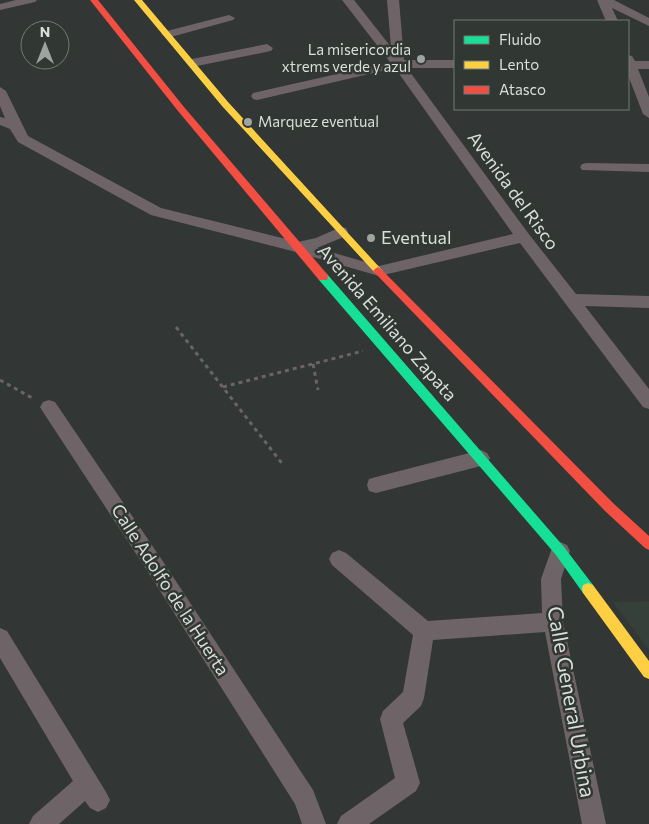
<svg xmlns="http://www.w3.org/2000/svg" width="649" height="824" font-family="Commissioner,sans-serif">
  <rect width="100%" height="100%" fill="#323634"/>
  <polygon fill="#35403a" points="649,601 649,650 613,602"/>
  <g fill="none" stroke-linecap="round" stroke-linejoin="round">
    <g stroke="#696466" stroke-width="3" stroke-dasharray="4 4" stroke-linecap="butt">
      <polyline points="176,327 284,466"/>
      <polyline points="313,364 318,390"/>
      <polyline points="0,380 34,399"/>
      <polyline points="223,387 363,351"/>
    </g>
    <g fill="#6e6468" fill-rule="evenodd">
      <polygon points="16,0 37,0 35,2 0,10 0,4"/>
      <polygon points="342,0 354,0 391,47 387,0 399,0 404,60 455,60 455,68 407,68 528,233 576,294 649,296 649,308 585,306 649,389 649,409 643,407 520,243 379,276 296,252 151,215 18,142 10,129 0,125 0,117 5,118 0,106 0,87 6,91 28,136 161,208 298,242 316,238 341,227 346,228 348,232 346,236 317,248 379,266 513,234 395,68 257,100 253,99 251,96 253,93 390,62"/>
      <polygon points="597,0 614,0 649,18 649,26 612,8 618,21 606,21"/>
      <polygon points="229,15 235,18 233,20 167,38 161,34 163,32"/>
      <polygon points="267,44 273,48 271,51 192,67 186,63 192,59"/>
      <polygon points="628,55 632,56 635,61 649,61 649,69 638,69 649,97 649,118 643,114 628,75"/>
      <polygon points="587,163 649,164 649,172 582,170 580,167 582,164"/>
      <polygon points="49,400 55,402 164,563 313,790 326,824 302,824 295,804 150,575 43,412 40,407 43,402"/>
      <polygon points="481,450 487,453 490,458 487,463 481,466 376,493 369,491 367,485 369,479 376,477"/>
      <polygon points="560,542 567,545 570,551 561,579 563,622 606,824 582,824 545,632 433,640 424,698 421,706 403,723 420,783 416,791 369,824 337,824 341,816 395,778 380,719 383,711 403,692 413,635 332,565 329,559 332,553 339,550 346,553 428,621 542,613 541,579 553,545"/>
      <polygon points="0,628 7,631 106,792 110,800 106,808 98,812 90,808 85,801 59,824 29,824 33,816 73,781 0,658"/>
    </g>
    <polygon fill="#16e098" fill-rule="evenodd" points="323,273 327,274 564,547 593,585 594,589 593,593 588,595 583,593 556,555 319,280 318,277 319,274"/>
    <g fill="#ffcf43" fill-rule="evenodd">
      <polygon points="134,0 142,0 228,102 381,269 383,271 381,273 375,273 222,106"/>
      <polygon points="588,583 593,585 649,661 649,679 644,677 583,593 582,589 583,585"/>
    </g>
    <g fill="#f24e42" fill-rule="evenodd">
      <polygon points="90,0 98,0 184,107 327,274 328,277 327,280 319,280 178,111"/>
      <polygon points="378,267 381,269 613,503 649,536 649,550 645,548 605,511 375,273 373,271 375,269"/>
    </g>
  </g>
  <g fill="#9fa3a1" stroke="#313733" stroke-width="2">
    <circle cx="421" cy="59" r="5"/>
    <circle cx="248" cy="122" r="5"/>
    <circle cx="371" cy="238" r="5"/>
  </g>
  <g text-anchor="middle" stroke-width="5" stroke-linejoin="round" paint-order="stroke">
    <g font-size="15" fill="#dadedc" stroke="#313733" text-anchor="end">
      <text x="411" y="55">La misericordia<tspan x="411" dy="17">xtrems verde y azul</tspan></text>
      <text x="258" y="127" text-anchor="start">Marquez eventual</text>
    </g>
    <g font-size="18" fill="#dadedc" stroke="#313733">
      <text transform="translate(513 191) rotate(54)" y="6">Avenida del Risco</text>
      <text transform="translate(387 323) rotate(49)" y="6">Avenida Emiliano Zapata</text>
      <text transform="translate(170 590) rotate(57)" y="6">Calle Adolfo de la Huerta</text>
    </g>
    <g font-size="18" fill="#dadedc" stroke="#313733" text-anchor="start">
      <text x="381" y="244">Eventual</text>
    </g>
    <g font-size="21" fill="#dadedc" stroke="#313733">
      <text transform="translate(571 702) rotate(80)" y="7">Calle General Urbina</text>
    </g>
  </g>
  <rect x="454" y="20" width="175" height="90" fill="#313733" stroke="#757a77"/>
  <rect x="464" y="36" width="25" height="8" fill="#16e098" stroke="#757a77"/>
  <text x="499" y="45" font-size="15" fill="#dadedc">Fluido</text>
  <rect x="464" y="61" width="25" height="8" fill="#ffcf43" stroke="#757a77"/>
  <text x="499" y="70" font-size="15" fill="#dadedc">Lento</text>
  <rect x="464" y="86" width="25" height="8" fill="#f24e42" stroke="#757a77"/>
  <text x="499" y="95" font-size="15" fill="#dadedc">Atasco</text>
  <g transform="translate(45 45)"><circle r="24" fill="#313733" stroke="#757a77"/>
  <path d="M0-4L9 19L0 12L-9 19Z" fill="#9fa3a1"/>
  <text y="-8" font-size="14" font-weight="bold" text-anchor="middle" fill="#dadedc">N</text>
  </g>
</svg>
